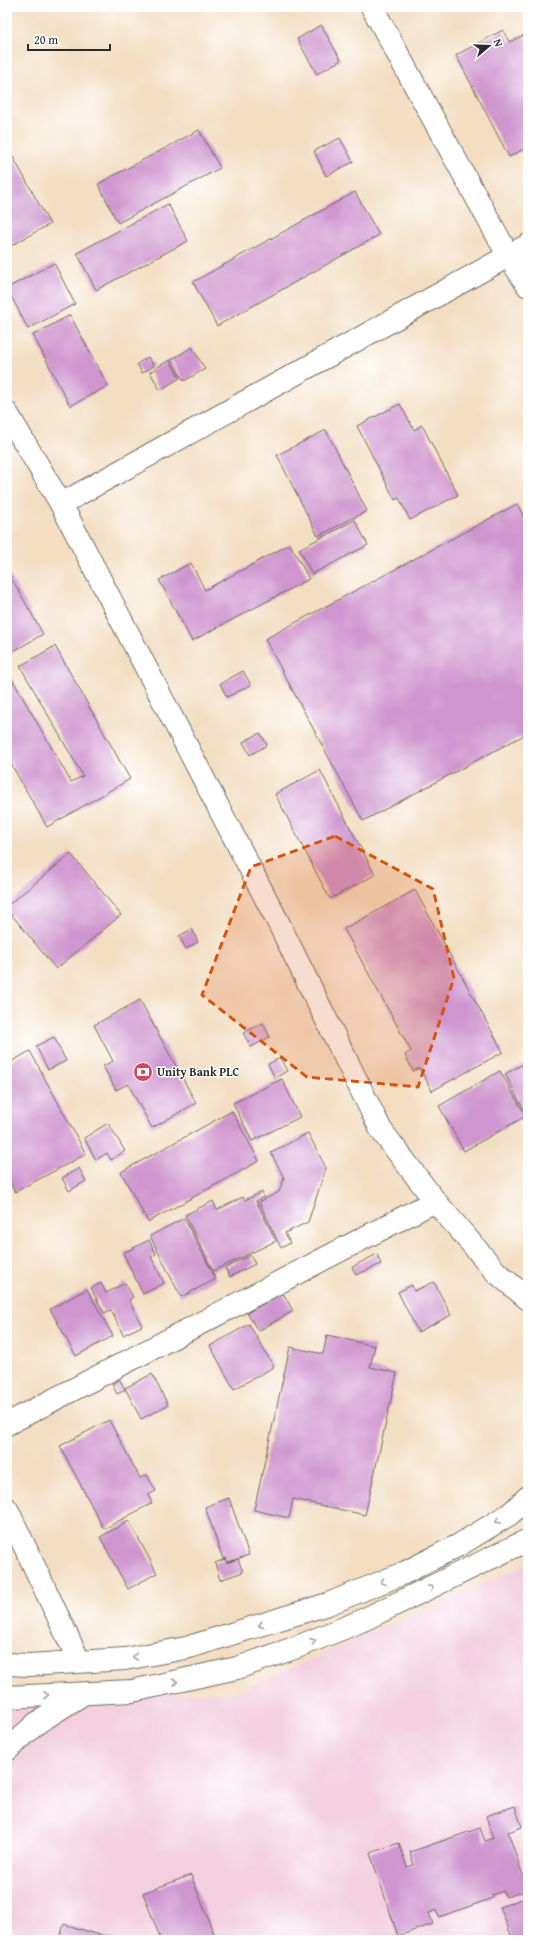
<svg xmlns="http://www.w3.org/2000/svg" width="535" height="1947" font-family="'Gentium Book Plus',serif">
  <rect width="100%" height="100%" fill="#fff"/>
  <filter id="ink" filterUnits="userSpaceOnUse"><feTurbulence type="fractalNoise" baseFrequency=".025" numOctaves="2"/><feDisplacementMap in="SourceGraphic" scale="8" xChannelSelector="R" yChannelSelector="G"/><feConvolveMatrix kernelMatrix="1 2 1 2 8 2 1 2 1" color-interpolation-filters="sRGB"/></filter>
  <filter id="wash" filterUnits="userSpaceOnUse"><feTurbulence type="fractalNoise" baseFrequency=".012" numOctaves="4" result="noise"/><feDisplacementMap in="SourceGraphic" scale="16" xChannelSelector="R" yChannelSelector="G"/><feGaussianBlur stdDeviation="0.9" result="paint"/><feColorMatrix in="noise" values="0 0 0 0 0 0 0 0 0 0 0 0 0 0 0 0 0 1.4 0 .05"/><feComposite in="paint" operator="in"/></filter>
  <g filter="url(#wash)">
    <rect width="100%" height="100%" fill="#f3dec2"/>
    <polygon fill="#f3cfe0" points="528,1564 528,1940 7,1940 7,1698 236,1692"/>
    <g id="blocks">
      <g fill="#cf95cf">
        <polygon points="321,25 341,60 317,74 297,39"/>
        <polygon points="503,30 509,42 524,35 528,42 528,147 509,157 456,55"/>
        <polygon points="199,130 220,168 118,223 98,184"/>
        <polygon points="340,138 353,162 326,176 314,151"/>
        <polygon points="7,146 50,224 7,248"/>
        <polygon points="355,192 379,235 217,326 193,282"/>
        <polygon points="168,204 188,241 96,290 77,253"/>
        <polygon points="54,263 75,304 28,329 7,288"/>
        <polygon points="70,315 108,386 70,406 33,335"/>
        <polygon points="192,347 205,369 184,381 171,360"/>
        <polygon points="148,357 154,366 142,373 137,364"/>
        <polygon points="169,360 180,378 160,390 150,372"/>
        <polygon points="400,404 414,430 422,425 458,495 410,520 399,498 395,500 357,426"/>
        <polygon points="326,430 367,511 318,536 277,455"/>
        <polygon points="517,504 528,525 528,733 363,821 265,639"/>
        <polygon points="355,520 368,545 312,574 299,549"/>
        <polygon points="290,544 309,579 192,641 159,580 191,563 205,590"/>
        <polygon points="7,570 43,634 7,655"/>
        <polygon points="55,646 130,779 47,827 7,757 7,673 8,672 71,782 83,776 20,666"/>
        <polygon points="243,671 251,685 227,697 220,684"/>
        <polygon points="260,733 267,745 250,755 243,742"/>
        <polygon points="320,770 375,875 330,899 275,794"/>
        <polygon points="71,854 121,915 56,969 7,909 7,906"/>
        <polygon points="415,890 503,1052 432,1091 420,1068 413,1071 405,1055 411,1051 344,929"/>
        <polygon points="192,929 198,942 186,949 179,936"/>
        <polygon points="140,1000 196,1103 152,1128 128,1084 116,1090 103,1066 113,1061 94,1025"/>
        <polygon points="263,1023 270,1037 251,1047 243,1033"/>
        <polygon points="54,1037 66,1061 48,1070 36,1046"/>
        <polygon points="30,1051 86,1154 15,1192 7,1176 7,1064"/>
        <polygon points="280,1058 287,1071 275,1078 268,1064"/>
        <polygon points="525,1063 528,1069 528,1117 505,1074"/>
        <polygon points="500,1071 526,1116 464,1151 439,1106"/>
        <polygon points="282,1079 300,1117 252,1141 233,1103"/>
        <polygon points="232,1111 259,1161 148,1222 121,1172"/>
        <polygon points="108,1123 125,1151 111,1160 107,1153 96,1160 84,1138"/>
        <polygon points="308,1133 326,1168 308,1222 285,1233 290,1243 281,1248 259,1202 279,1192 284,1178 271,1153"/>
        <polygon points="79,1168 86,1181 69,1191 62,1178"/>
        <polygon points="262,1192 264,1197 256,1201 276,1241 213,1271 185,1215 213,1201 217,1210 243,1197 245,1200"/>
        <polygon points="184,1218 216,1279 181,1297 150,1236"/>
        <polygon points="149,1240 156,1254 151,1257 164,1283 143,1294 123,1253"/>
        <polygon points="377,1254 381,1264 356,1275 352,1267"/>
        <polygon points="250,1255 255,1264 230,1277 225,1268"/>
        <polygon points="434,1282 451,1315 418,1332 398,1292 412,1285 414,1291"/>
        <polygon points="101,1283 106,1293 125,1283 133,1297 129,1300 142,1326 123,1335 111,1310 104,1313 91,1288"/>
        <polygon points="87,1289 113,1336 76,1356 50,1309"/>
        <polygon points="283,1293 293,1311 258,1331 247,1313"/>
        <polygon points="249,1324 274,1367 234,1389 210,1346"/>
        <polygon points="327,1335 375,1346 370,1367 397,1373 365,1515 293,1499 289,1518 254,1510 290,1347 323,1354"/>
        <polygon points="152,1374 168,1405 141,1419 125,1388"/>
        <polygon points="120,1380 125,1390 117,1394 112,1384"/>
        <polygon points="109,1420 140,1478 147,1475 156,1491 148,1495 152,1503 104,1529 60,1446"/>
        <polygon points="229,1498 249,1555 228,1562 226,1558 223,1559 205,1507"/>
        <polygon points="129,1521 157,1573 128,1589 100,1537"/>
        <polygon points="225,1559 227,1563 238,1559 243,1572 220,1580 215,1563"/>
        <polygon points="515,1806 522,1827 508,1832 528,1890 506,1897 503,1891 492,1895 493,1898 439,1917 436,1910 429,1913 433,1924 398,1936 370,1853 399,1843 407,1867 414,1865 410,1852 480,1828 485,1841 493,1838 486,1816"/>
        <polygon points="191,1875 215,1937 208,1940 161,1940 143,1893"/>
        <polygon points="527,1897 528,1940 513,1940 500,1907"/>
        <polygon points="64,1924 116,1940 59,1940"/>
      </g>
    </g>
  </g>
  <g filter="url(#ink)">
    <use href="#blocks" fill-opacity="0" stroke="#716a60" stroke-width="1"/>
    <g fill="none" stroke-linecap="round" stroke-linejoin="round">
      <g stroke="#716a60" stroke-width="24">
        <g id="minor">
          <polyline points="372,7 509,257 528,286"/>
          <polyline points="7,413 61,504 278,922 381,1130 435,1201 496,1272 528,1299"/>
          <polyline points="61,504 528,245"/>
          <polyline points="7,1424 435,1201"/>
          <polyline points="7,1509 79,1661"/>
        </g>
      </g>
      <g stroke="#716a60" stroke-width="24">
        <g id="trunk">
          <polyline points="7,1664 29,1665 125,1659 186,1648 328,1604 404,1573 459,1545 510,1514 528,1497"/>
          <polyline points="7,1697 132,1691 237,1668 297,1647 361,1621 528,1540"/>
          <polyline points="7,1750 37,1723 83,1694"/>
        </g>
      </g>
      <use href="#minor" stroke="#fff" stroke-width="22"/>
      <use href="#trunk" stroke="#fff" stroke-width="22"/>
    </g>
    <defs><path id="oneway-chevron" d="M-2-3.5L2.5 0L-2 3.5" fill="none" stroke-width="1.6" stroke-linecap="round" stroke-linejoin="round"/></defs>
    <g stroke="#a0a0a0">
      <use href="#oneway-chevron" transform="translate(498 1521) rotate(149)"/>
      <use href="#oneway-chevron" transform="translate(383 1582) rotate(158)"/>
      <use href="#oneway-chevron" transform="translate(431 1588) rotate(-27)"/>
      <use href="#oneway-chevron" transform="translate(261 1625) rotate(163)"/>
      <use href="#oneway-chevron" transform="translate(313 1641) rotate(-22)"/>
      <use href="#oneway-chevron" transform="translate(135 1657) rotate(170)"/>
      <use href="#oneway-chevron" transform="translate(175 1682) rotate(-12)"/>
      <use href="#oneway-chevron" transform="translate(46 1695) rotate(-3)"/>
    </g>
  </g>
  <path fill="#d5540f" fill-opacity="0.2" stroke="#d5540f" stroke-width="3" stroke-dasharray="8 5" stroke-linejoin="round" d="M335 836 433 889 454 978 418 1087 307 1077 202 995 251 867Z"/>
  <defs>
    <g id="bank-disc" transform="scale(1)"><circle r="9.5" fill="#d1495b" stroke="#fff"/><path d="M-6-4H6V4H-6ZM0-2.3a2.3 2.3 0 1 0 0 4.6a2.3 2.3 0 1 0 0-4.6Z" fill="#fff"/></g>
  </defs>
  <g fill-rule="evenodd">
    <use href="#bank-disc" x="143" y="1072"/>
  </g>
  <g text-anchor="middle" stroke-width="3" stroke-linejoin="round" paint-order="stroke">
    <g font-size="12" font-weight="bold" fill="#2b2b2b" stroke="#fff" text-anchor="start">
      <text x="157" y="1076">Unity Bank PLC</text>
    </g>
  </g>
  <rect width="535" height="1947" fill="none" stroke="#fff" stroke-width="24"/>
  <g transform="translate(489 46) rotate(71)" stroke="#ffffff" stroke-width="3" paint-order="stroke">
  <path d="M0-3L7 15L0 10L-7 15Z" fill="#2b2b2b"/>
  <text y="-6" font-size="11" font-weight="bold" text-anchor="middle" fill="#2b2b2b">N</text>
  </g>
  <path d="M28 44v6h82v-6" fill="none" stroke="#2b2b2b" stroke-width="2"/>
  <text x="34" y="44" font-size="12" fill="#2b2b2b" stroke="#ffffff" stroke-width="3" paint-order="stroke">20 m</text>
</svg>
